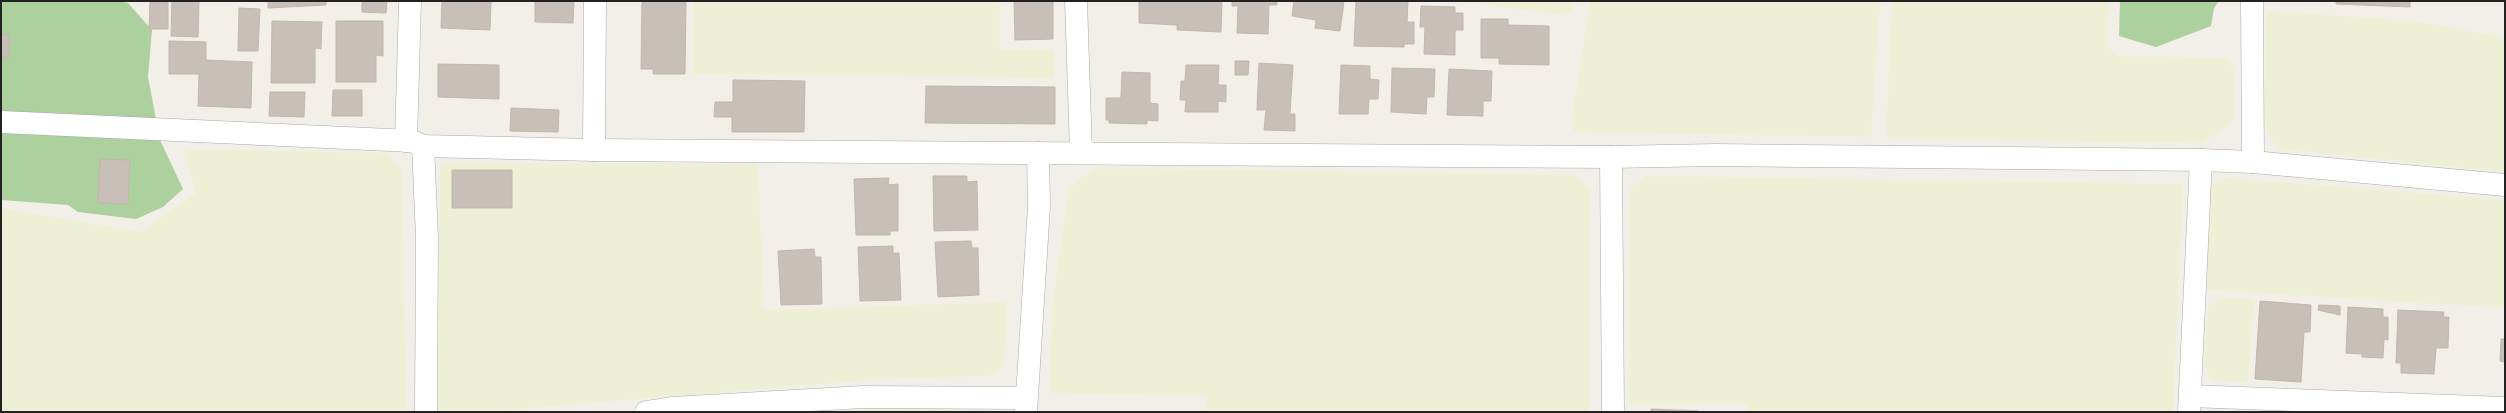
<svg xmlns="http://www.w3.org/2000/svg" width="2506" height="413" font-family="Overpass,sans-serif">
  <rect width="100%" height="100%" fill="#f2efe9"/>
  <g fill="#eef0d5">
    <polygon points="759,1 999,1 1000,50 1054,50 1054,78 693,74 694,2"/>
    <polygon points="1455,1 1573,1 1572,11 1562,15"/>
    <polygon points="1590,1 1880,1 1871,137 1574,132 1572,118"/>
    <polygon points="1892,1 2109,1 2107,47 2118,56 2227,58 2235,72 2234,119 2217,134 2201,143 1899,139 1886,136"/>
    <polygon points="2271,11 2414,21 2505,37 2505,172 2281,149 2272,140 2264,122 2266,17"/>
    <polygon points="183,149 387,153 402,170 406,412 1,412 1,208 140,232 196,193"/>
    <polygon points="440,163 758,164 764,310 1007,302 1004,367 989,376 883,379 482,412 442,412 438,409"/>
    <polygon points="1096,168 1576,175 1590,190 1589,412 1207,412 1207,396 1049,393 1053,302 1069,187"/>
    <polygon points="1646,176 2183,184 2173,412 1748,412 1748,403 1629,404 1630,189"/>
    <polygon points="2227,178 2505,200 2505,308 2209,290 2204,278 2209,189 2216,182"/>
    <polygon points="2221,298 2254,299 2248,382 2212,381 2204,367 2208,306"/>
    <polygon points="961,407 960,412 833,412 860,410"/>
  </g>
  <g fill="#add19e">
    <polygon points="1,1 117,1 128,3 152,30 148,77 160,140 183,189 163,207 136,219 78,212 68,205 2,200"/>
    <polygon points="2120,1 2219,1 2214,8 2211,26 2156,47 2119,36"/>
  </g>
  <g fill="#c7bfb8" stroke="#c4b6ab">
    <polygon points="172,1 199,1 198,37 171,36"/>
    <polygon points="268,1 326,1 326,5 268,8"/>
    <polygon points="362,1 387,1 386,13 362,12"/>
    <polygon points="442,1 491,1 490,30 441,28"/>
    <polygon points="535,1 574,1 573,23 535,22"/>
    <polygon points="642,1 686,1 685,74 653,74 653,69 641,69"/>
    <polygon points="1014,1 1053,1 1053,39 1015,40"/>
    <polygon points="1139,1 1222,1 1221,32 1177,30 1177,25 1139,23"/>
    <polygon points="1232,1 1277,1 1277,5 1269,5 1268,34 1237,33 1238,6 1232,6"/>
    <polygon points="1294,1 1344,1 1340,31 1315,28 1316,20 1292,16"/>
    <polygon points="1356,1 1408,1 1407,22 1414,22 1414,44 1404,44 1404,47 1354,46"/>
    <polygon points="2336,1 2410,1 2410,7 2336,4"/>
    <polygon points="150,2 168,2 168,29 149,29"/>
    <polygon points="1421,6 1455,7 1455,13 1463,13 1463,30 1455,30 1455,55 1424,54 1425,27 1420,27"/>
    <polygon points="239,8 260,9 258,51 238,51"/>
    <polygon points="1481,19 1508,19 1508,25 1549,26 1549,65 1499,64 1499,58 1481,58"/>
    <polygon points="272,21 322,22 321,49 315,48 315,83 271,83"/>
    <polygon points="336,21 383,21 383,56 376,55 376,82 336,82"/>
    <polygon points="1,34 9,35 9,58 1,57"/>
    <polygon points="169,41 206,42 206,60 252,62 251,108 198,106 199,74 169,74"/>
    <polygon points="1235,61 1249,61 1248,75 1235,75"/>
    <polygon points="1259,63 1293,65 1290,114 1295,114 1295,131 1264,130 1266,110 1257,110"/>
    <polygon points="438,64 499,65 499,99 438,97"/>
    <polygon points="1186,65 1219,65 1218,85 1226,85 1226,102 1218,101 1218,112 1185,112 1186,100 1180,100 1181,81 1185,81"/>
    <polygon points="1341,65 1370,66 1370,79 1379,80 1378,99 1369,99 1368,114 1339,114"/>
    <polygon points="1392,68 1435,69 1434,97 1427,97 1426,114 1391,112"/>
    <polygon points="1449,69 1492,71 1491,101 1483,101 1483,116 1447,115"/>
    <polygon points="1122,72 1150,73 1150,103 1158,104 1158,121 1147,120 1147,124 1109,123 1109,120 1106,120 1106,98 1121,98"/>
    <polygon points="733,80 805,81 804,132 732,132 732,117 714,117 715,102 733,102"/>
    <polygon points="926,86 1055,87 1055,124 925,123"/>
    <polygon points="333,90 362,90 362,116 332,116"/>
    <polygon points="270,92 305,92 304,117 269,116"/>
    <polygon points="511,108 559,110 558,132 510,131"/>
    <polygon points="100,159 130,160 128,204 98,203"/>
    <rect x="452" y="170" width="60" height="38"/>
    <polygon points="933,176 967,176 967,182 977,181 978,230 934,231"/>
    <polygon points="889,178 888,185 898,184 898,231 890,231 890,235 856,235 854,179"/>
    <polygon points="971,241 972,248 978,248 979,295 938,297 935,242"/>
    <polygon points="893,246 893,253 899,253 901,300 860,301 858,247"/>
    <polygon points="814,249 815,257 821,257 822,304 781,305 778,251"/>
    <polygon points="2260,301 2311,305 2310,332 2304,332 2301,382 2255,379"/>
    <polygon points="2319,305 2340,306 2340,315 2318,310"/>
    <polygon points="2348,307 2383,309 2383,317 2388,317 2388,340 2384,339 2383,358 2362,357 2362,354 2346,353"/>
    <polygon points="2398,310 2444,312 2443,317 2449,317 2448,348 2436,348 2434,374 2401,373 2401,363 2396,363"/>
    <polygon points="2501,339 2505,339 2505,362 2500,361"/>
    <polygon points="1651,409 1699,411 1699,412 1651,412"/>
  </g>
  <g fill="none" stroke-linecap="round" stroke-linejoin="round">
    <g stroke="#a9a9a9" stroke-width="23">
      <g id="street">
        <polyline points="1076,1 1081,152"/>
        <polyline points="2252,1 2253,162"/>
        <polyline points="1,122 412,141 423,146 594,150 1611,157 1716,155 2201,160 2253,162 2505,185"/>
        <polyline points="406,141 410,1"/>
        <polyline points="423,146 427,237 426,412"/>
        <polyline points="594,150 595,1"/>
        <polyline points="1611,157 1613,412"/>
        <polyline points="2190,396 2505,408"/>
        <polyline points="646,412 672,408 863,397 1026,398"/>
        <polyline points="1026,412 1039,206 1038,153"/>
        <polyline points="2189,412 2201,160"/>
      </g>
    </g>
    <use href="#street" stroke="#fff" stroke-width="22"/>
  </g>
  <rect width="2506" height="413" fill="none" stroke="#222222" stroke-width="4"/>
</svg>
